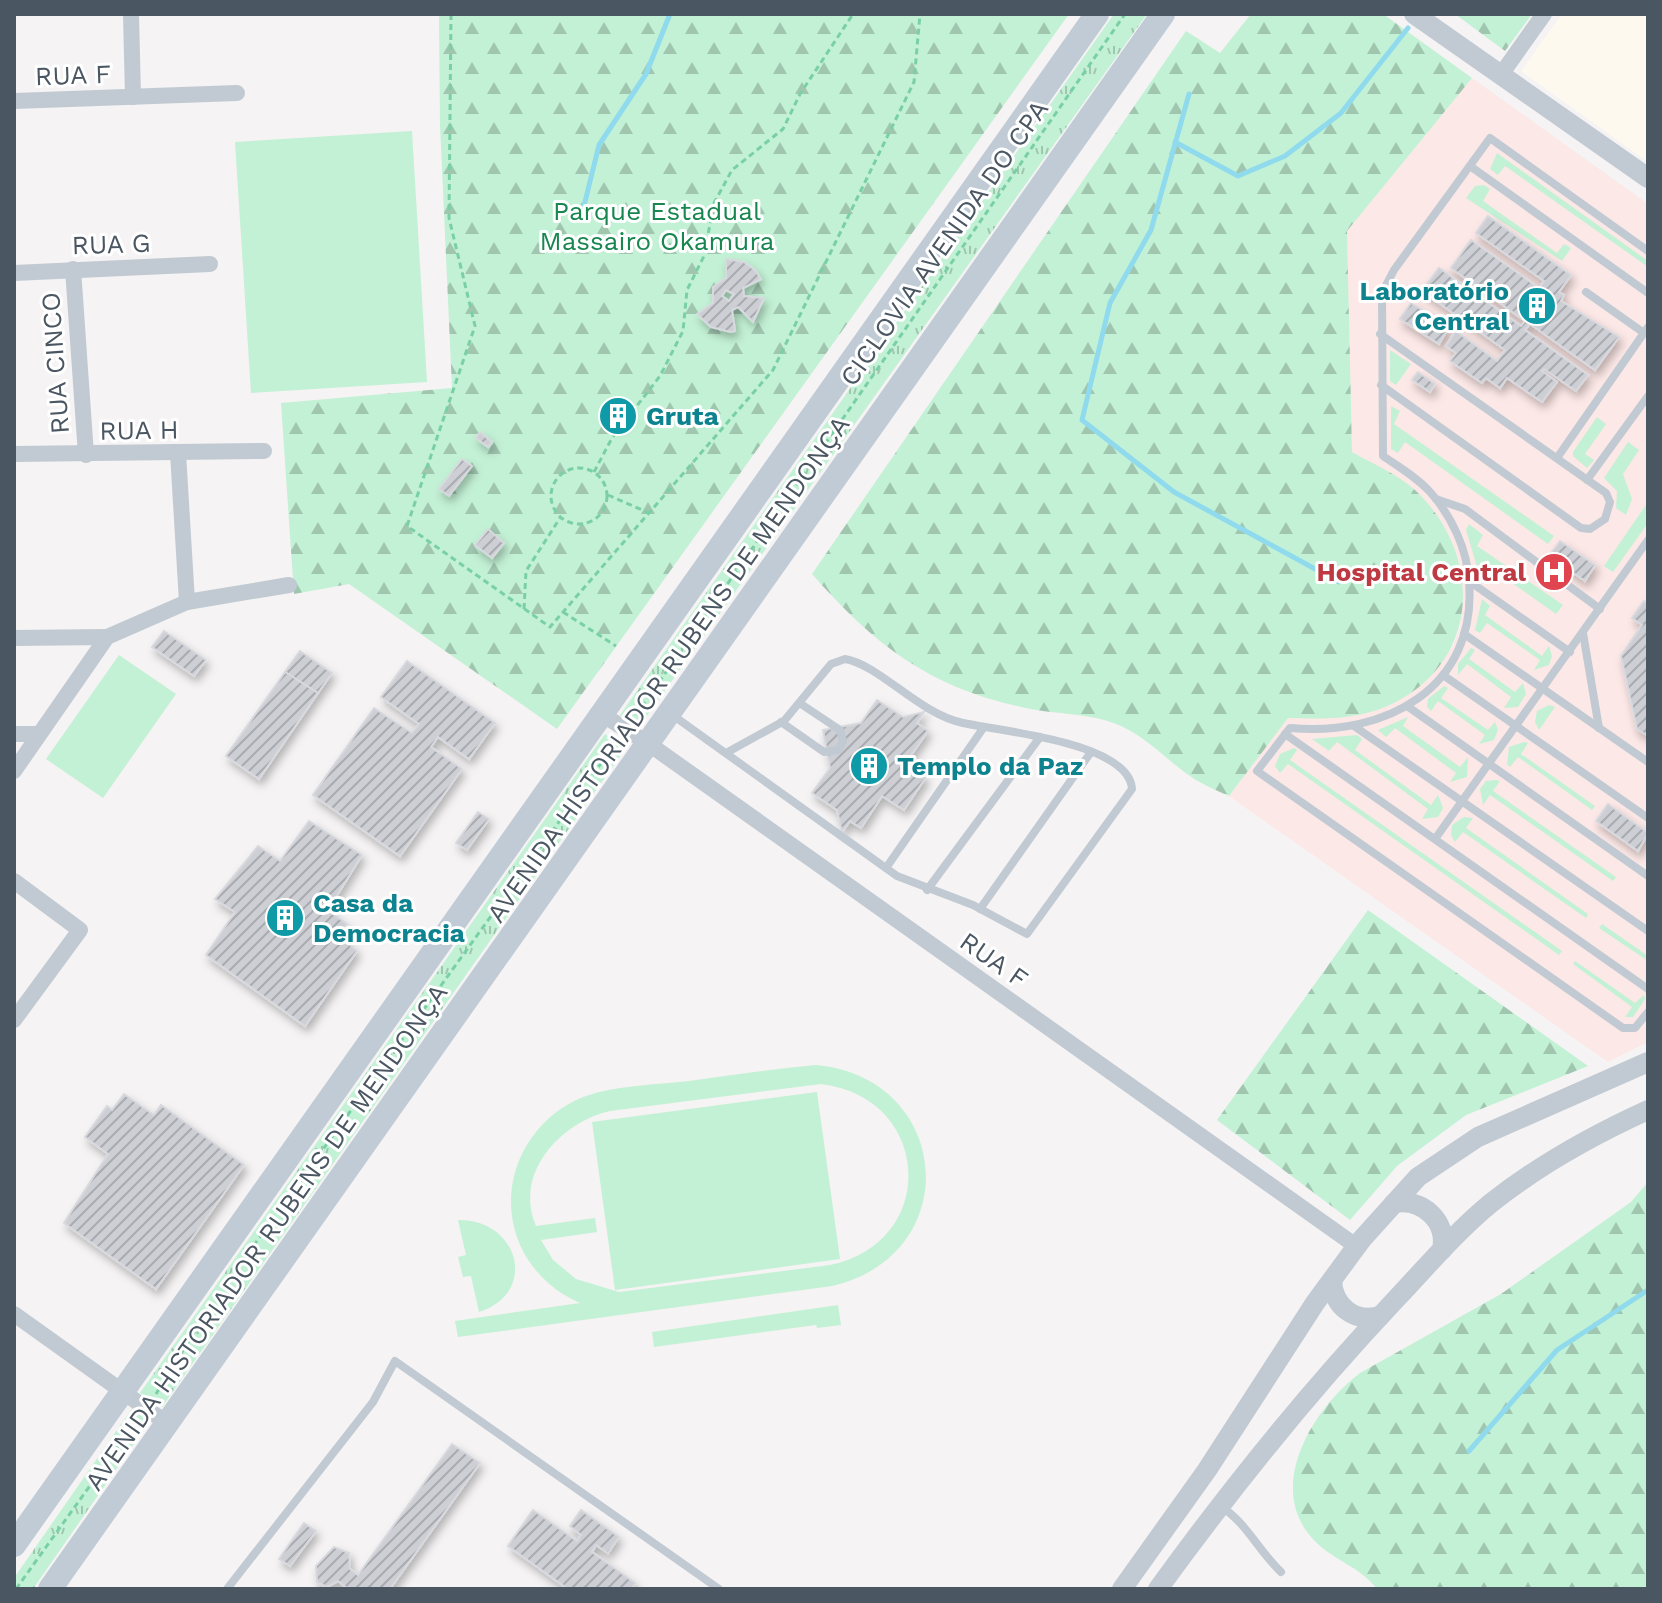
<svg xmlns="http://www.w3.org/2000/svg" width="1662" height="1603" font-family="'Work Sans',sans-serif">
  <defs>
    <pattern id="forest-firs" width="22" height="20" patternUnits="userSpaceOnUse" patternTransform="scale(2)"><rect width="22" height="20" fill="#c3f1d5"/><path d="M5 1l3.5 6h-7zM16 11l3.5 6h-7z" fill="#a0c6b0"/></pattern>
    <pattern id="park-tufts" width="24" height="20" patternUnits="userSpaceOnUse" patternTransform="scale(2)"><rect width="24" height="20" fill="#c3f1d5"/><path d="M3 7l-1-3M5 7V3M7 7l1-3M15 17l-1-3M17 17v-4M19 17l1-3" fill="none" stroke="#a0c6b0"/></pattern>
    <pattern id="building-hatch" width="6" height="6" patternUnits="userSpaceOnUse" patternTransform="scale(2)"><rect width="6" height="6" fill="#cdcfd5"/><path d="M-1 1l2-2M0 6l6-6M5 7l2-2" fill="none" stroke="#a8abb0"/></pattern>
    <filter id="shadow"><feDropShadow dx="3" dy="5.5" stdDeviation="4" flood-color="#0004"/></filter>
  </defs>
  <rect width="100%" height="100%" fill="#f5f3f3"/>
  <polygon fill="#fdf9ef" points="1562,14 1648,14 1648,162 1521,71"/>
  <polygon fill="#fce8e6" points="1472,78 1648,204 1648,1042 1608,1062 1229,796 1288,718 1357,715 1385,707 1430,676 1453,646 1460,627 1463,605 1414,489 1352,452 1347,231"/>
  <g fill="#c3f1d5" fill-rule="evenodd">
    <polygon points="412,131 427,382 251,393 235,142"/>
    <polygon points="1497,153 1648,261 1648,267 1505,166 1498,175 1490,169"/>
    <polygon points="1484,185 1490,189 1483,201 1557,253 1564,244 1571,248 1562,261 1466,198 1475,186"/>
    <polygon points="1390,350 1411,364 1396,385 1390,381"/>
    <polygon points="1391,406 1400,411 1394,424 1554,536 1548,544 1405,442 1398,453 1391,449"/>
    <polygon points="1597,417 1606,424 1585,454 1594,460 1587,468 1573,456 1573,452"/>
    <polygon points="1628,442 1639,450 1623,474 1632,499 1626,515 1616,508 1617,491 1604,478"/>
    <polygon points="1648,502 1648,523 1613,572 1604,566"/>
    <polygon points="1469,524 1483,535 1477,546 1563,605 1556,614 1491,568 1483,580 1480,577 1466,530"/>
    <polygon points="1482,599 1490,606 1485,615 1542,656 1549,646 1552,656 1549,665 1534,670 1540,660 1487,623 1480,633 1475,630"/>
    <polygon points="1471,648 1475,650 1469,659 1515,692 1523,683 1526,694 1518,707 1504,708 1511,697 1467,664 1458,675 1458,664"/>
    <polygon points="119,655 176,694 103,798 46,759"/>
    <polygon points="1444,686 1448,688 1441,698 1488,730 1495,722 1498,730 1494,740 1479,744 1485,735 1438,701 1431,711 1427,707 1428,699"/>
    <polygon points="1549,705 1555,707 1539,730 1535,722 1537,711"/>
    <polygon points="1408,717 1403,726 1460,767 1468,757 1467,777 1450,782 1456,773 1395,728 1386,737 1378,730"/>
    <polygon points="1357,735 1362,739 1355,750 1431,805 1438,795 1443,808 1438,817 1422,819 1428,809 1337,742 1329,751 1312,739"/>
    <polygon points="1524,742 1528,743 1521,754 1595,806 1592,810 1518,757 1510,767 1507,764 1509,747"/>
    <polygon points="1294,748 1297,750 1290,760 1562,951 1559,955 1288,764 1280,773 1275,766 1280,754"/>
    <polygon points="1496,780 1500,781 1493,791 1616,877 1613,881 1490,795 1483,805 1480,789 1486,781"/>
    <polygon points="1464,817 1473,818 1466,828 1588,914 1586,918 1463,832 1455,842 1451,835 1452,825"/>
    <polygon points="1602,924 1648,956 1648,961 1599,928"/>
    <polygon points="1575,961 1635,1003 1644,995 1645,999 1633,1017 1625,1017 1632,1007 1573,964"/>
    <path d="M816 1065C953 1078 966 1255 832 1286L458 1337 455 1321 580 1303C545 1288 517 1256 512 1216 505 1164 537 1114 586 1096 618 1085 656 1085 689 1081 731 1075 774 1069 816 1065ZM821 1084C932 1097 940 1242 830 1265L619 1292 576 1279 553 1260 541 1240 597 1232 595 1218 536 1226C513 1173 561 1122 610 1111Z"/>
    <polygon points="817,1092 840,1259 615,1290 592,1122"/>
    <path d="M458 1220C519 1219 539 1293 479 1312L471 1276 463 1277 458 1257 466 1255Z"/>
    <polygon points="838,1305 841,1325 817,1328 816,1325 654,1347 652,1332"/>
  </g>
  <g fill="url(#forest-firs)">
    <polygon points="439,14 1069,14 557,729 349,584 294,594 281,403 452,388 440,125"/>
    <path d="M1251 14H1383L1472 78 1347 231 1352 452C1373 464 1397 474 1415 490 1486 557 1480 667 1385 707 1354 720 1320 719 1288 718L1229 796C1218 791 1206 786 1196 780 1172 765 1152 742 1127 729 1098 713 1062 715 1031 709 933 690 876 647 812 574L1186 31 1220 53Z"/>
    <polygon points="1455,14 1532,14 1505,51"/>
    <polygon points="1368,910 1588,1066 1466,1115 1397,1166 1350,1220 1217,1120"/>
    <path d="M1648 1182V1589H1377C1361 1568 1338 1562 1319 1545 1261 1493 1311 1410 1360 1373L1501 1294 1631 1202Z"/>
  </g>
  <g fill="url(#park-tufts)">
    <polygon points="1114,14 1147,14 639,727 620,715"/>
    <polygon points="605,734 625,749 162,1407 140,1393"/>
    <polygon points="133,1407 151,1419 33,1589 14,1589 14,1578"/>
  </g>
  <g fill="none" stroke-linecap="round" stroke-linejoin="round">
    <g stroke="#90daee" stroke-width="5">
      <polyline points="1189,94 1151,230 1110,303 1082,420 1174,492 1339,582"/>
      <polyline points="1175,142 1238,176 1285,156 1341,113 1408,28"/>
      <polyline points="581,218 599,145 646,74 670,14"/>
      <polyline points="1469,1451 1557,1350 1648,1290"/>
    </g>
  </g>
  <g fill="url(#building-hatch)" stroke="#d7d9de" stroke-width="2" fill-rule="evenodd" filter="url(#shadow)">
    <polygon points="1488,216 1571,275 1559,292 1564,295 1561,301 1619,337 1595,370 1530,324 1525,330 1588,375 1576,391 1544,369 1542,371 1557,382 1542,402 1507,378 1500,388 1486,378 1482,383 1450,361 1456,353 1446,346 1456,331 1497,361 1505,350 1422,291 1439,268 1521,326 1525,321 1451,268 1471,240 1539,288 1544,281 1476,233"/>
    <path d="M726 259 744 262 755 270 761 279 743 288 744 296 764 298 753 322 738 307 732 310 735 331 731 332 711 327 697 314 713 303V287L726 278ZM726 290 734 294 729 301 722 296Z"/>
    <polygon points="1411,303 1449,327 1439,344 1400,319"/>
    <polygon points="1418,372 1435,384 1430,392 1412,380"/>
    <polygon points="616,405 628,414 620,425 608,417"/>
    <polygon points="480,432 492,442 488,447 476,438"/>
    <polygon points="462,459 472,466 449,496 439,489"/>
    <polygon points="488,529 504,543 492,558 475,545"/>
    <polygon points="1560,541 1595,565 1585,581 1549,556"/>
    <polygon points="1644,601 1648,604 1648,736 1637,729 1621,656 1642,625 1632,618"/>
    <polygon points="164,631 206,660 194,676 152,647"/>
    <polygon points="300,651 332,673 318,693 285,672"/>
    <polygon points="407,661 495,723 469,759 438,737 431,747 462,769 400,856 313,795 374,708 412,733 419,724 381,697"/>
    <polygon points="285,672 318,693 259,779 226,756"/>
    <polygon points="877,700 903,717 924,712 917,723 928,731 905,764 926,777 904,810 882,796 861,828 850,821 842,832 837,810 812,793 830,768 823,730 861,723"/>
    <polygon points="1608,804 1648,833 1638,851 1596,821"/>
    <polygon points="478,812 489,819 467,850 456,843"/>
    <polygon points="309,821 362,855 328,910 347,924 339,935 357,951 305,1026 206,955 235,912 215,899 258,846 280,861"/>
    <polygon points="124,1094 154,1115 161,1105 244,1165 156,1289 64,1223 108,1154 85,1137 107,1106 112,1110"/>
    <polygon points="452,1444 480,1463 390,1589 348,1589 338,1581 327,1587 317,1582 316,1566 334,1547 349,1553 350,1569 358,1575"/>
    <polygon points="533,1510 577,1541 581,1535 570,1526 581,1510 619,1537 608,1553 596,1545 592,1552 635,1583 631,1589 568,1589 508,1546"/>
    <polygon points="304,1523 316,1531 290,1566 279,1559"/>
  </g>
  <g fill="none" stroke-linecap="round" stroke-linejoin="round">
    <g stroke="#7ad0a6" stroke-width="3" stroke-dasharray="6 4" stroke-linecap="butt">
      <polyline points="451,14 449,218 475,326 407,526 550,627 773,370 914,82 920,14"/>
      <circle cx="579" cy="496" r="28"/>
      <polyline points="594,472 612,438 660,376 683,331 687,290 704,256 714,203 732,170 783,129 800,94 853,14"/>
      <polyline points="608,495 649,513"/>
      <polyline points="524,609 526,571 560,518"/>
      <polyline points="563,612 616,646"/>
      <polyline points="636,715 1125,14"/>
      <polyline points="236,1270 615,744"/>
      <polyline points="156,1394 213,1302"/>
      <polyline points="16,1589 137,1420"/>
    </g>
    <g stroke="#c1cad2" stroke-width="8">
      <polyline points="1470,166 1648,293"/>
      <path d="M1648 251 1490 138 1394 270 1382 293 1383 456C1399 467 1418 478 1431 493 1452 517 1467 549 1469 581 1478 688 1385 737 1290 728L1257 771 1623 1028H1635L1648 1012"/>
      <polyline points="1586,292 1644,333"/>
      <polyline points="1380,334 1606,493 1610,502 1605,519 1590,529 1581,528 1381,385"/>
      <polyline points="1557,458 1648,327"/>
      <polyline points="1587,480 1648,396"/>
      <polyline points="1436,499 1465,509 1600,609"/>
      <polyline points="1469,581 1570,652"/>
      <polyline points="1583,633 1599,728"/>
      <polyline points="1464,634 1648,762"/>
      <polyline points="1443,675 1648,818"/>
      <polyline points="1407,706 1648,876"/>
      <path d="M671 714 897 876 973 905 1027 934 1132 789C1129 742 999 731 963 723 919 714 880 665 845 659L831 664 784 721 726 753"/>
      <polyline points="781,722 824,752 838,750 843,741 840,730 801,704"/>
      <polyline points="1354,726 1648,931"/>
      <polyline points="1285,734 1648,989"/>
      <polyline points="1435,839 1648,540"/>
      <polyline points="886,868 984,727"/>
      <polyline points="927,890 1040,737"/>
      <polyline points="980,909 1091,752"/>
      <path d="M1220 1506C1246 1522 1258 1550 1281 1572"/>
      <polyline points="227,1589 373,1402 395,1361 719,1589"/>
    </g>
    <g stroke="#c1cad2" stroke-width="16">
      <polyline points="131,14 133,97"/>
      <polyline points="1500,76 1544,14"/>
      <polyline points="14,101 237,93"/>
      <polyline points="73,269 86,455"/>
      <polyline points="14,273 210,264"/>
      <polyline points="14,454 264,451"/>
      <polyline points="187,602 289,585"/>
      <polyline points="14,638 107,637"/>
      <polyline points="603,715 649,744 1356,1246"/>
      <polyline points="14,734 39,734"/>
      <polyline points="14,771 107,637 187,602 178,453"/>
      <polyline points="14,881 80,930 14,1020"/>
      <polyline points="14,1314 168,1424"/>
    </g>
    <g stroke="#c1cad2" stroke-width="20">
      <polyline points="1414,14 1648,178"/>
      <path d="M1394 1203C1422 1198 1448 1221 1442 1250"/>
      <path d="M1332 1280C1333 1306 1354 1323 1380 1316"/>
      <polyline points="1122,1589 1207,1470 1315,1303 1362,1239 1418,1177 1478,1137 1648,1062"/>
      <path d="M1158 1589C1232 1487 1311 1389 1397 1298 1428 1265 1457 1231 1491 1203 1539 1165 1593 1135 1648 1110"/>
    </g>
    <g stroke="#c1cbd6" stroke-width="24">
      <polyline points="14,1545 1097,14"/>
      <polyline points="50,1589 1163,14"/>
    </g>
  </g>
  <defs>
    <g id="building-disc" transform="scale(2)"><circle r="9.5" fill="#0f9aa8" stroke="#fff"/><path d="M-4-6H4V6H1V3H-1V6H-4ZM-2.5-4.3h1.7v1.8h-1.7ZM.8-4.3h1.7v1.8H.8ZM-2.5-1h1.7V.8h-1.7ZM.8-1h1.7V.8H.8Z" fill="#fff"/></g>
    <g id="hospital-disc" transform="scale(2)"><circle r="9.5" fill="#e0444e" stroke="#fff"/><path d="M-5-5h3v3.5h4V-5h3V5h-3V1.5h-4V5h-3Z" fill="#fff"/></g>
  </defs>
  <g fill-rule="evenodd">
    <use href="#building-disc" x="1537" y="306"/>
    <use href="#building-disc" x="618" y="416"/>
    <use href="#hospital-disc" x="1554" y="572"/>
    <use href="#building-disc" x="869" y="766"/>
    <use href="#building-disc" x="285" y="918"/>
  </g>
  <g text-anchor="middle" stroke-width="6" stroke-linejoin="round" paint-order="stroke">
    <g font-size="26" fill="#4a5661" stroke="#fff">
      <text transform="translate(73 75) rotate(-2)" y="9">RUA F</text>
      <text transform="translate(944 243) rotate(-55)" y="9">CICLOVIA AVENIDA DO CPA</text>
      <text transform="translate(111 244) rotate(-2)" y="9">RUA G</text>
      <text transform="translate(55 363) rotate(-94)" y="9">RUA CINCO</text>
      <text transform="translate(139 430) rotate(-1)" y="9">RUA H</text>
      <text transform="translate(668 669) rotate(-55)" y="9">AVENIDA HISTORIADOR RUBENS DE MENDONÇA</text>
      <text transform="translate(994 960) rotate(35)" y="9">RUA F</text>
      <text transform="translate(266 1237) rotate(-55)" y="9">AVENIDA HISTORIADOR RUBENS DE MENDONÇA</text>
    </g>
    <g font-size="26" fill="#17864f" stroke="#fff">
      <text x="657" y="220">Parque Estadual<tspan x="657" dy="30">Massairo Okamura</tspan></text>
    </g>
    <g font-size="26" font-weight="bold" fill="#0d838f" stroke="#fff" text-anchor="start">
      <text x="1509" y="300" text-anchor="end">Laboratório<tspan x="1509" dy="30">Central</tspan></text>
      <text x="646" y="425">Gruta</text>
      <text x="897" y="775">Templo da Paz</text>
      <text x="313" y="912">Casa da<tspan x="313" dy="30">Democracia</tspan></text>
    </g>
    <g font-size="26" font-weight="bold" fill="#be3a42" stroke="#fff" text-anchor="end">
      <text x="1526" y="581">Hospital Central</text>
    </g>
  </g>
  <rect width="1662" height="1603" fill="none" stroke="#4a5661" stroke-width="32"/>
</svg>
